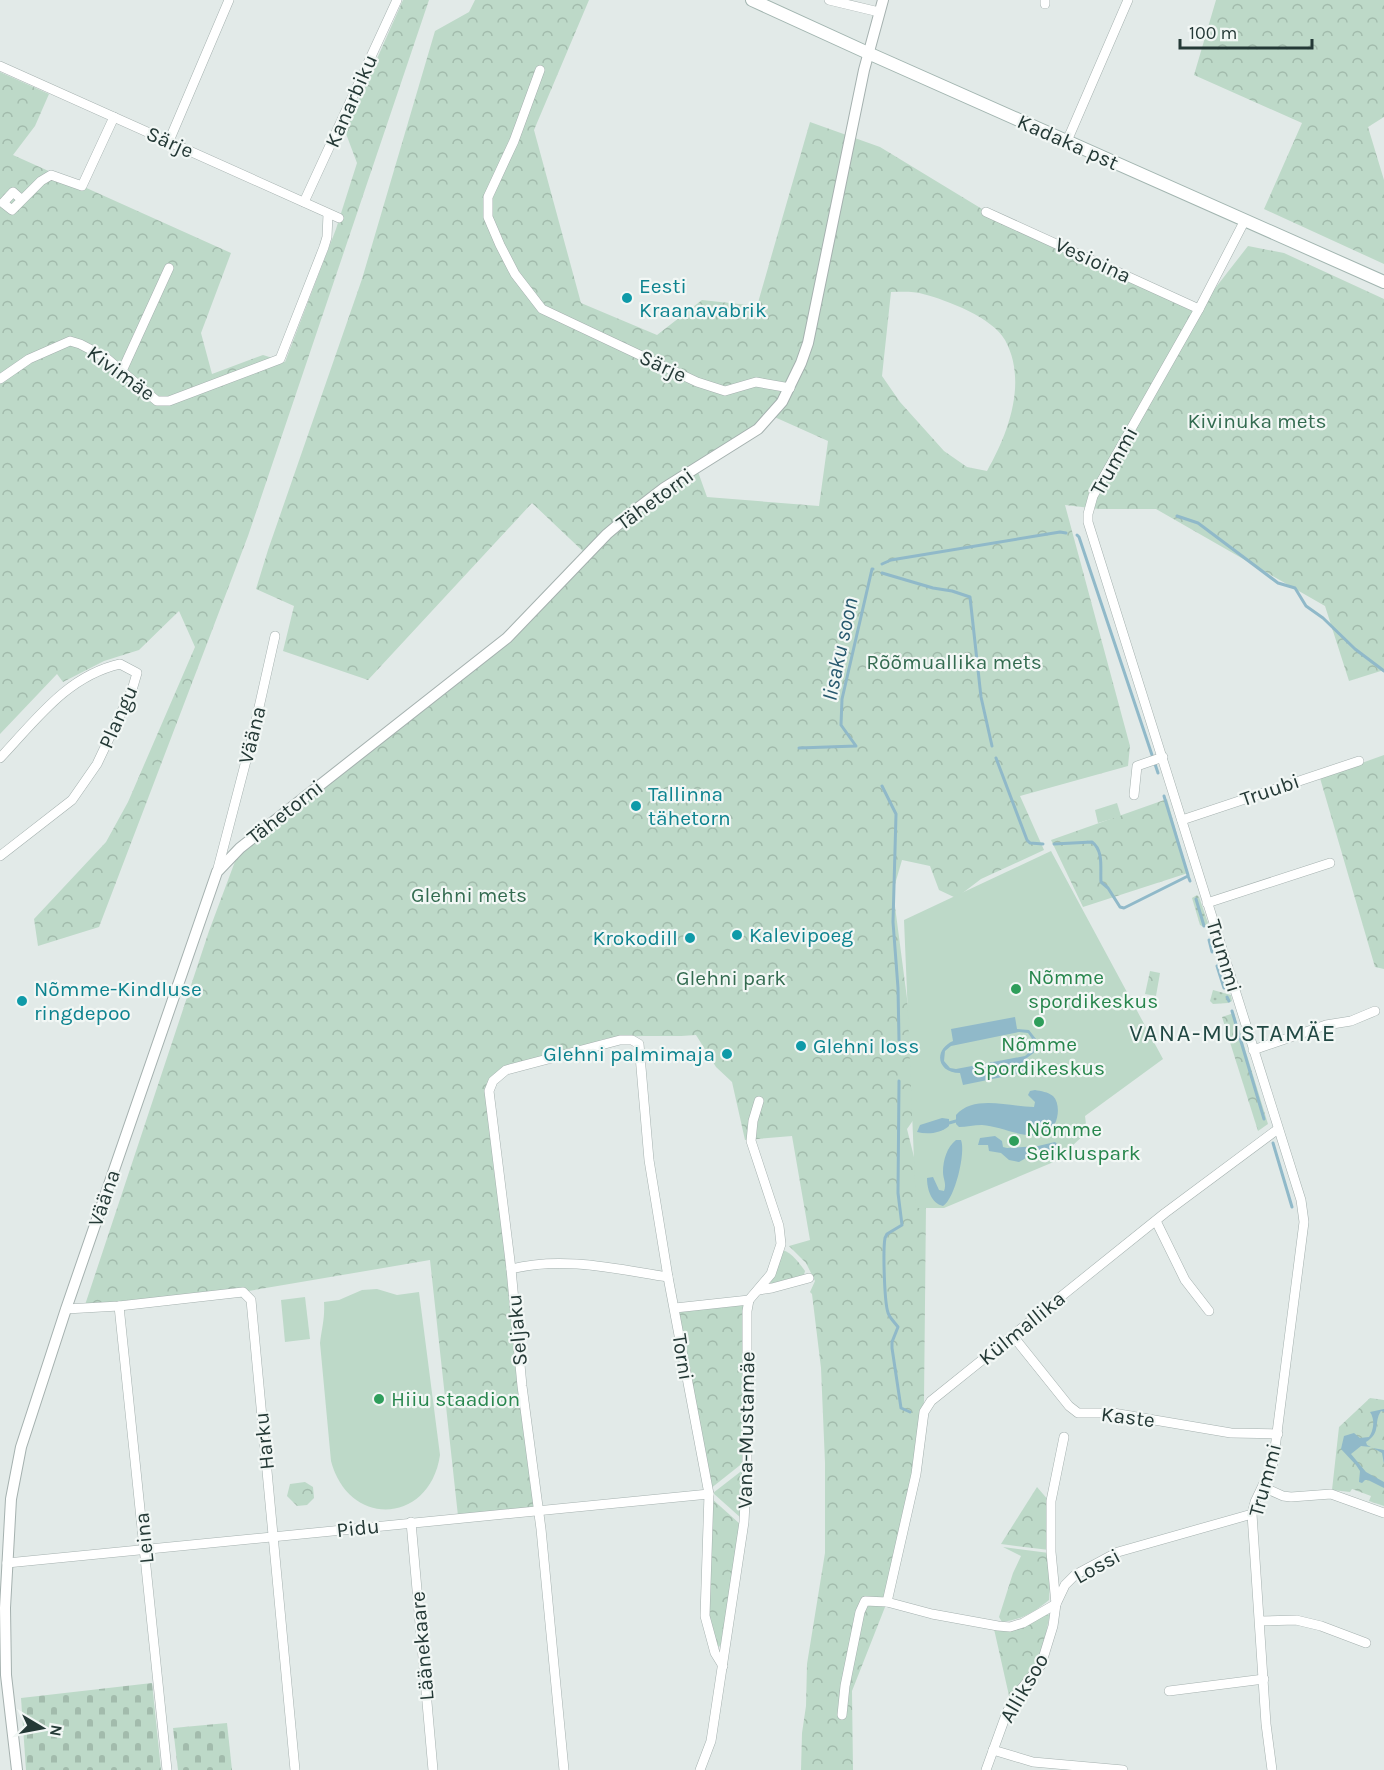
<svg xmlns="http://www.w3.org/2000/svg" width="1384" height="1770" font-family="Karla,sans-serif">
  <defs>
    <pattern id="grass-dots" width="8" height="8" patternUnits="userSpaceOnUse" patternTransform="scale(1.5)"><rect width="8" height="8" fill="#bdd9c8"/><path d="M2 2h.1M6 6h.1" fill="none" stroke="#a2bbac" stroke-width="1.8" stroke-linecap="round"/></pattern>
    <pattern id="forest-crowns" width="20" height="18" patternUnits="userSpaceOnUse" patternTransform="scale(1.5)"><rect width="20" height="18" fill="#bdd9c8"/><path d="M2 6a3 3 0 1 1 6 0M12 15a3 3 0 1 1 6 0" fill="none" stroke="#a2bbac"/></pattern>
    <pattern id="cemetery-stones" width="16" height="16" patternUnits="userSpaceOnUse" patternTransform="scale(1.5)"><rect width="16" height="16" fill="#bdd9c8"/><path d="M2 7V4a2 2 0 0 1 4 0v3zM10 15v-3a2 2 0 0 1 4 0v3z" fill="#a2bbac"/></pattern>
  </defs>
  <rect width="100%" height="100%" fill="#e2eae8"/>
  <g fill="url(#grass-dots)">
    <polygon points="1197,895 1199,897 1208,923 1204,927 1200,925 1192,898"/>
    <polygon points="1213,990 1231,995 1232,1001 1228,1003 1213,1004 1210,1001"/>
  </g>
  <g fill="url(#forest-crowns)" fill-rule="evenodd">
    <polygon points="403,0 429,0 248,536 99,927 38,946 34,919 106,842 128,802 195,647 179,611 139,650 104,661 63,682 57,674 0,734 0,72 49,94 35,126 13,155 231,253 201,333 212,374 263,355 285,362 336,229 357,163 345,131"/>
    <path d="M475 0H589L534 130 581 303 657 335 702 300 757 306 810 122 880 147 987 212 1199 309 1248 246 1284 253 1384 299V670L1349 681 1325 606 1156 509H1099L1065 505 1130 746 1128 766 1020 796 1044 850 981 879 956 898 939 890 930 866 902 860 893 891 914 1052 926 1102 907 1129 926 1205 924 1401 916 1474 887 1602 852 1691 853 1770H801L802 1733 806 1706 807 1664 825 1553V1463L821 1368 812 1294 810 1292 815 1281 806 1263 789 1246 810 1240 792 1136 745 1140 732 1082 716 1067 696 1035C662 1038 634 1033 600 1040L599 1045 507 1070 489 1091 537 1511 458 1516 430 1260 243 1292 84 1308 209 931 240 848 507 638 588 556 532 503 368 680 283 651 294 606 256 589 268 550 362 279 435 31 469 12ZM891 292C901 292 913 291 923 294 947 300 993 318 1005 340 1028 382 1008 434 987 471L967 467 944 451 900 402 882 376ZM770 415 828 441 819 506 707 497 697 469Z"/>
    <polygon points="1216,0 1384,0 1384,117 1368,127 1384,180 1384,264 1264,209 1302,123 1194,75"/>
    <polygon points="1384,755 1384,969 1375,967 1320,778"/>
    <polygon points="1167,799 1188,873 1083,907 1051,840"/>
    <polygon points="1150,971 1160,973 1156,996 1145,994"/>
    <polygon points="1234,1013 1268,1124 1258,1131 1222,1017"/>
    <path d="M783 1250C792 1253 800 1264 805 1271L804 1275 770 1284Z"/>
    <polygon points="743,1305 745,1308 744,1462 710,1489 678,1311"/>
    <polygon points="1370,1398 1384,1400 1384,1506 1369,1501 1371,1496 1352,1489 1350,1492 1332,1490 1339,1427"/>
    <polygon points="744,1469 741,1518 713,1493"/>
    <polygon points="305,1482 313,1487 314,1498 307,1505 297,1506 287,1496 290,1484"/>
    <polygon points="1037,1487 1049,1501 1049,1550 1001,1544"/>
    <polygon points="711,1498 740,1524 721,1644 719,1647 716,1645 708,1614"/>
    <path d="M1003 1547 1049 1553 1050 1584 1049 1600C1033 1613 1023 1619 1002 1622L999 1617 1013 1573 1021 1556Z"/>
    <polygon points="1050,1614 1040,1661 1010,1700 994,1629"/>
  </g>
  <g fill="url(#cemetery-stones)">
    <polygon points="152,1683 161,1770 26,1770 21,1698"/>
    <polygon points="227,1723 232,1770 178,1770 173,1728"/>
  </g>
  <g fill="#bdd9c8">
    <polygon points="1117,803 1121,816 1098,823 1095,810"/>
    <polygon points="1051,851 1163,1059 1085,1116 1087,1132 1056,1161 944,1208 916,1208 904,920"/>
    <path d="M377 1289 397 1295 419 1292 440 1455C430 1524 349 1529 331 1461L320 1343C322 1327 325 1318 324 1302L339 1300 362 1290Z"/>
    <polygon points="305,1297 310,1339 285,1342 281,1300"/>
  </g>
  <g fill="#90b9c9" fill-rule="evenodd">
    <path d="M1015 1017 1017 1029 1029 1030 1036 1039 1035 1052 1024 1060 1026 1072 963 1085 960 1073C937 1073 933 1050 953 1041L951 1029ZM1019 1032 1028 1033 1033 1040V1049L1025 1056 956 1069 950 1068 944 1061 945 1051 951 1046Z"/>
    <path d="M1035 1090C1041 1091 1048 1092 1053 1096 1062 1105 1058 1128 1046 1133 1026 1141 1002 1126 982 1125 974 1125 966 1127 959 1127L956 1124V1115C974 1094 1010 1107 1034 1107L1035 1102 1028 1095 1030 1091Z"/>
    <path d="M942 1118 949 1119V1126C941 1133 928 1135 917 1132L920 1125Z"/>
    <polygon points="995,1136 1002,1141 1003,1147 1007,1148 1038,1146 1055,1142 1058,1145 1057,1149 1046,1156 1033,1154 1019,1162 1009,1160 1001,1153 989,1151 988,1145 978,1145 980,1138"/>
    <path d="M956 1140H961C966 1152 955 1199 943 1206 931 1203 927 1189 927 1178L933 1177 939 1190 944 1191C947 1184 943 1179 943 1172 943 1160 947 1147 956 1140Z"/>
    <path d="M1384 1409V1412L1381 1411C1373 1423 1382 1432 1366 1442L1367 1445 1373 1448 1384 1450V1464L1382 1453 1371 1447 1361 1446 1351 1454 1366 1472 1384 1482V1488L1368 1480H1365L1362 1483 1359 1482 1360 1471 1356 1465 1341 1449 1344 1436 1354 1433 1360 1438 1369 1437C1374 1430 1375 1419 1370 1412Z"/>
  </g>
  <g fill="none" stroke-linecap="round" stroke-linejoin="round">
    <g stroke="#90b9c9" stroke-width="3">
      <polyline points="1177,516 1198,523 1278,583 1295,588 1306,606 1323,618 1355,649 1384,671"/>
      <polyline points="1077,535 1079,537 1152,755"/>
      <polyline points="882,564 891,560 1060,532 1066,533"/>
      <polyline points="882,573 933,588 952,591 970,597 981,697 992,746"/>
      <polyline points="799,748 856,746 841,725 842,699 872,569 873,569"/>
      <polyline points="996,758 1027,840 1030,843 1043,844"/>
      <polyline points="1155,764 1158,773"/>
      <polyline points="882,786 896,814 893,922 898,988 899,1040"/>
      <polyline points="1164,796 1188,875"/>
      <path d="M1054 844 1092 842C1104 851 1100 868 1101 882L1108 888 1120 907 1124 908 1188 876 1190 881"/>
      <polyline points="1196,899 1204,926"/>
      <polyline points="1209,940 1212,952"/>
      <polyline points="1217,966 1224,988"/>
      <polyline points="1227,997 1229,1001"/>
      <polyline points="1232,1011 1264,1119"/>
      <path d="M899 1081 898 1193 902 1225 887 1234 885 1238C883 1249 884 1307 889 1315 891 1319 895 1323 898 1327L892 1342V1348L901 1408 910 1412"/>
      <polyline points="949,1123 956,1121"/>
      <polyline points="1273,1143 1292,1207"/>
    </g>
    <g stroke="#a5b1af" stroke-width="10">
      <g id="minor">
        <polyline points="829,0 879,12"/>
        <polyline points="1045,4 1045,0"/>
        <polyline points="0,66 339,218"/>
        <polyline points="540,70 514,141 488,197 488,217 500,245 515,274 542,309 697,382 725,391 756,382 790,388"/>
        <polyline points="169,141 229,0"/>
        <polyline points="1067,141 1128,0"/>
        <polyline points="22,200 13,192 3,203 12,210 41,181 51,175 82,186 114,117"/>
        <polyline points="304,202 397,0"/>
        <polyline points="986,212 1199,309"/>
        <polyline points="1245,220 1199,309 1093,496 1088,514 1088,522 1301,1200 1304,1222 1273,1464 1255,1502 1252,1514 1266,1724 1272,1770"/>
        <polyline points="122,371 169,268"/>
        <polyline points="0,379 29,359 70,341 80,344 105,357 157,401 169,401 280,359 324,247 327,237 328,214"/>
        <path d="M0 758C36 720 67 676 120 664L137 673 132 690 97 764 72 800 0 856"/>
        <polyline points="1134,795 1137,766 1163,757"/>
        <polyline points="1182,820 1359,761"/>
        <polyline points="217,872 253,734 275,636"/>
        <polyline points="1207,903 1330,863"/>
        <polyline points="1253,1050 1326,1025 1351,1021 1375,1011"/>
        <polyline points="1156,1221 1185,1280 1209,1311"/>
        <path d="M511 1269C563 1256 616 1269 668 1277"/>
        <polyline points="759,1290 772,1288 809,1278"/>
        <polyline points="119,1306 167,1770"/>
        <polyline points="675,1308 749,1300"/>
        <polyline points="66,1309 119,1306 243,1292 251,1300 295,1770"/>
        <polyline points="1013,1336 1069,1406 1078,1413 1113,1413 1231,1433 1278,1434"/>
        <polyline points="1263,1487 1283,1496 1291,1497 1331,1494 1384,1513"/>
        <polyline points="411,1522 433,1770"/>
        <polyline points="7,1563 709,1494"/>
        <polyline points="887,1602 916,1474 924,1412 931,1401 1165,1213 1278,1129"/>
        <polyline points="1260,1621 1296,1620 1321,1626 1366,1643"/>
        <polyline points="1169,1691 1264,1679"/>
        <polyline points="842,1715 845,1686 860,1612 865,1601 887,1602 932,1614 998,1626 1010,1627 1023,1623 1056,1604 1065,1585 1075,1575 1118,1552 1252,1514"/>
        <polyline points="993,1750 1033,1762 1123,1770"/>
        <polyline points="564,1770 541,1529 522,1386 511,1269 489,1091 493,1081 506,1070 620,1040 632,1040 639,1044 649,1160 668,1277 709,1494 705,1616 715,1653 723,1666"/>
        <polyline points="700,1770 711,1741 744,1522 747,1463 747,1311 749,1300 771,1274 781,1244 779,1226 751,1141 753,1121 759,1101"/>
        <polyline points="986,1770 1007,1712 1018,1693 1041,1665 1053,1626 1056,1604 1051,1552 1051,1501 1064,1437"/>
      </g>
    </g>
    <g stroke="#a5b1af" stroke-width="12">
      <polyline id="tertiary" points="17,1770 6,1675 5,1608 11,1499 21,1447 66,1309 217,872 240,848 507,638 607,534 638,508 664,488 758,429 782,402 801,363 808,343 864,70 883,0"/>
    </g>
    <g stroke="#a2b5b0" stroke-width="14">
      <polyline id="secondary" points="752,0 868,53 1384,282"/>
    </g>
    <use href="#minor" stroke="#fff" stroke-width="9"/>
    <use href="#tertiary" stroke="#fff" stroke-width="10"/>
    <use href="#secondary" stroke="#fff" stroke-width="12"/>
  </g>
  <g fill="#0f9aa8" stroke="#f2f7f5" stroke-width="2">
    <circle cx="627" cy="298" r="6"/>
    <circle cx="636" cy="806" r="6"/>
    <circle cx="737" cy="935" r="6"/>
    <circle cx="690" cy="938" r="6"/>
    <circle cx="22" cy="1001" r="6"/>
    <circle cx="801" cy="1046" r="6"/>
    <circle cx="727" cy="1054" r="6"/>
  </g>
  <g fill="#2e9e5b" stroke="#f2f7f5" stroke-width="2">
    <circle cx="1016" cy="989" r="6"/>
    <circle cx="1039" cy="1022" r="6"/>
    <circle cx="1014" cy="1141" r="6"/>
    <circle cx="379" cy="1399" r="6"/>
  </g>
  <g text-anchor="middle" stroke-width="4.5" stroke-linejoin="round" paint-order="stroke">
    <g font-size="21" fill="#243936" stroke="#f2f7f5">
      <text transform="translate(351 101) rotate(-66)" y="7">Kanarbiku</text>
      <text transform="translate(170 142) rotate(24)" y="7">Särje</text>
      <text transform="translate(1068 142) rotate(24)" y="7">Kadaka pst</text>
      <text transform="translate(1093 260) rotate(25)" y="7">Vesioina</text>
      <text transform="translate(663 366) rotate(25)" y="7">Särje</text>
      <text transform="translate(121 373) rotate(36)" y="7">Kivimäe</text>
      <text transform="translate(1114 461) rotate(-61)" y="7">Trummi</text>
      <text transform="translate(655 499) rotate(-36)" y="7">Tähetorni</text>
      <text transform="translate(118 717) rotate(-66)" y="7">Plangu</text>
      <text transform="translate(252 735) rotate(-76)" y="7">Vääna</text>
      <text transform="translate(1270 790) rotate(-19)" y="7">Truubi</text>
      <text transform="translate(285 812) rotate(-38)" y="7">Tähetorni</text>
      <text transform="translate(1224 956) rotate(73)" y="7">Trummi</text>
      <text transform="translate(104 1198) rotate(-71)" y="7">Vääna</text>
      <text transform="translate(1022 1328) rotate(-39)" y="7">Külmallika</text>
      <text transform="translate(517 1330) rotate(-95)" y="7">Seljaku</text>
      <text transform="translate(683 1357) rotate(81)" y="7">Torni</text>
      <text transform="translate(1128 1417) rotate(7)" y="7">Kaste</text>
      <text transform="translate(746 1430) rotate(-89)" y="7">Vana-Mustamäe</text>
      <text transform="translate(264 1441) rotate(-96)" y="7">Harku</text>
      <text transform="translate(1265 1480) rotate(-75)" y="7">Trummi</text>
      <text transform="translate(358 1528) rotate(-6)" y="7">Pidu</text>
      <text transform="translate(144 1538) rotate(-96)" y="7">Leina</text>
      <text transform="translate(1097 1566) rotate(-29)" y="7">Lossi</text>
      <text transform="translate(422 1646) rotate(-95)" y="7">Läänekaare</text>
      <text transform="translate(1024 1688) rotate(-60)" y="7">Alliksoo</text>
    </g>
    <g font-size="21" fill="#0d838f" stroke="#f2f7f5" text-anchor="start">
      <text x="639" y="293">Eesti<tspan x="639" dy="24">Kraanavabrik</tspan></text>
      <text x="648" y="801">Tallinna<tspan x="648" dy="24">tähetorn</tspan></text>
      <text x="749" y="942">Kalevipoeg</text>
      <text x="678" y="945" text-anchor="end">Krokodill</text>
      <text x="34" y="996">Nõmme-Kindluse<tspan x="34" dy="24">ringdepoo</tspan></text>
      <text x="813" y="1053">Glehni loss</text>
      <text x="715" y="1061" text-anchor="end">Glehni palmimaja</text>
    </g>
    <g font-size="21" fill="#336b50" stroke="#f2f7f5">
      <text x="1257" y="428">Kivinuka mets</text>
      <text x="954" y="669">Rõõmuallika mets</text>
      <text x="469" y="902">Glehni mets</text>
      <text x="731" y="985">Glehni park</text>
    </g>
    <g font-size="21" fill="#27864d" stroke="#f2f7f5" text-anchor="start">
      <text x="1028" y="984">Nõmme<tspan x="1028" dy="24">spordikeskus</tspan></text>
      <text x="1039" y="1051" text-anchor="middle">Nõmme<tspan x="1039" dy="24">Spordikeskus</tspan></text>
      <text x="1026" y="1136">Nõmme<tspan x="1026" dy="24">Seikluspark</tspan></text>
      <text x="391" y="1406">Hiiu staadion</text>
    </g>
    <g font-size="22" font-style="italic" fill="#26586e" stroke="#f2f7f5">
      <text transform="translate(839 649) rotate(-78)" y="8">Iisaku soon</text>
    </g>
    <g font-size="24" letter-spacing="1.5" fill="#224944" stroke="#f2f7f5">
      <text x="1233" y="1041">VANA-MUSTAMÄE</text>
    </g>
  </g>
  <g transform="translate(42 1728) rotate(100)" stroke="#f2f7f5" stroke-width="4.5" paint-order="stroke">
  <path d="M0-4.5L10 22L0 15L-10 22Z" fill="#243936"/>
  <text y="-9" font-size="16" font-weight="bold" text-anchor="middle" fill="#243936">N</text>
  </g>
  <path d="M1180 39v9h132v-9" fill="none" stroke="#243936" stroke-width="3"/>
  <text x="1189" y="39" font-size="18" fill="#243936" stroke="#f2f7f5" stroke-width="4.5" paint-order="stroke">100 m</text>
</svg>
